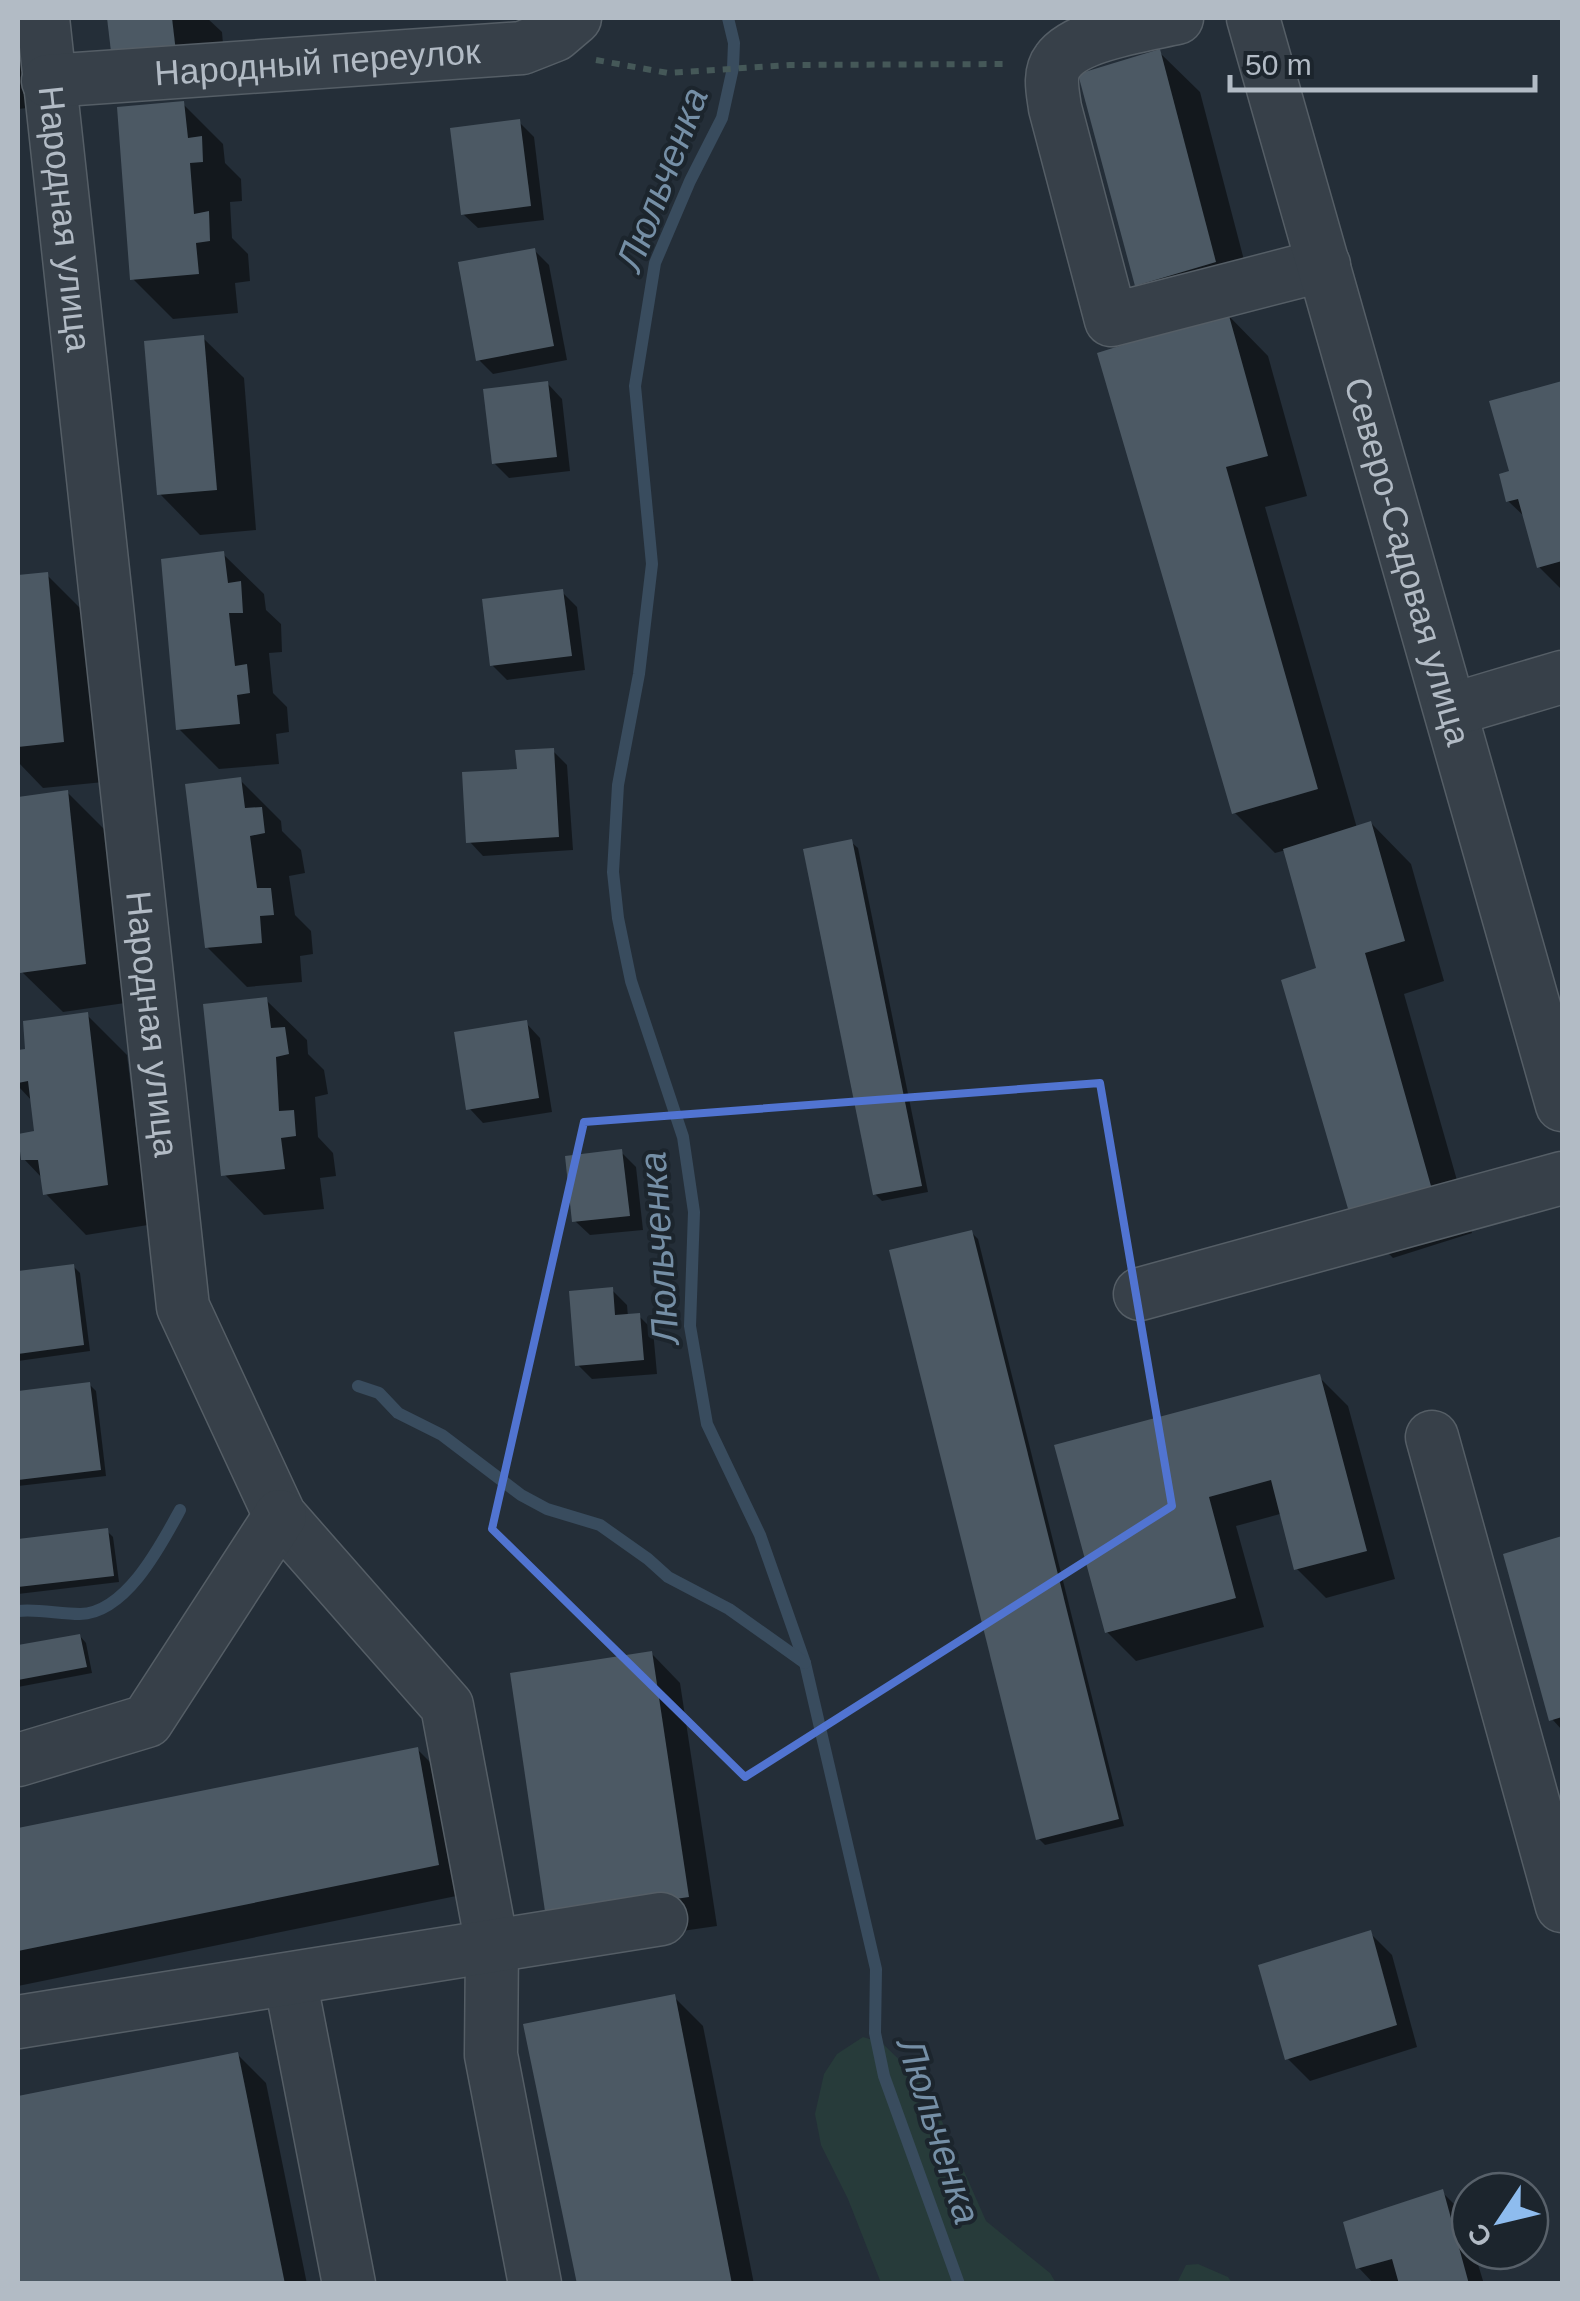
<svg xmlns="http://www.w3.org/2000/svg" width="1580" height="2301" font-family="Arial,sans-serif">
  <rect width="100%" height="100%" fill="#242e38"/>
  <g fill="#273b3a">
    <polygon points="863,2037 882,2043 915,2075 933,2101 986,2221 1050,2273 1056,2283 881,2283 848,2199 821,2145 815,2114 824,2074 837,2054"/>
    <polygon points="1198,2264 1228,2277 1232,2283 1177,2283 1186,2265"/>
  </g>
  <g fill="#0007">
    <polygon points="18,18 37,107 18,109"/>
    <polygon points="110,18 207,18 222,32 224,56 114,59"/>
    <polygon points="1159,52 1200,92 1255,302 1224,311 1268,356 1307,496 1265,507 1357,828 1371,823 1411,864 1444,981 1404,994 1472,1233 1393,1258 1353,1217 1319,969 1286,850 1275,853 1234,812 1178,325 1137,285"/>
    <polygon points="183,104 223,144 225,163 241,179 242,201 230,202 232,238 248,254 250,281 235,283 238,313 173,319 133,279"/>
    <polygon points="519,122 534,137 544,220 478,228 463,214"/>
    <polygon points="534,250 549,265 567,360 493,374 478,359"/>
    <polygon points="203,338 244,378 256,530 200,535 160,494"/>
    <polygon points="548,384 562,399 570,471 509,478 494,463"/>
    <polygon points="1562,384 1562,590 1539,567 1525,517 1508,501 1512,473 1493,403"/>
    <polygon points="223,554 264,594 266,610 281,624 282,652 269,653 273,693 287,707 289,732 276,734 279,764 219,769 179,729"/>
    <polygon points="47,575 87,615 104,782 43,788 18,762 18,577"/>
    <polygon points="562,592 577,607 585,670 507,680 492,665"/>
    <polygon points="553,751 567,765 573,850 483,856 469,841 519,771"/>
    <polygon points="240,780 281,821 282,831 301,850 305,873 289,876 295,915 311,931 313,954 300,956 302,982 247,987 207,947"/>
    <polygon points="68,793 108,833 125,1003 63,1012 22,972 18,946 18,800"/>
    <polygon points="851,842 858,848 928,1192 882,1201 875,1194"/>
    <polygon points="266,1000 307,1040 308,1054 324,1070 328,1094 315,1097 318,1137 333,1153 336,1176 320,1178 324,1209 264,1215 224,1174"/>
    <polygon points="87,1015 127,1055 148,1225 86,1235 46,1194 43,1179 24,1159 37,1133 33,1102 18,1086 18,1053 28,1051"/>
    <polygon points="526,1023 540,1038 552,1112 483,1123 469,1108"/>
    <polygon points="621,1152 636,1167 643,1230 590,1235 575,1221"/>
    <polygon points="971,1232 978,1239 1124,1826 1045,1845 1038,1838"/>
    <polygon points="73,1266 80,1273 90,1351 18,1361 18,1274"/>
    <polygon points="612,1290 627,1305 628,1317 639,1316 653,1330 657,1374 592,1379 578,1365"/>
    <polygon points="1319,1377 1348,1406 1395,1579 1326,1598 1297,1569 1280,1514 1236,1526 1264,1627 1136,1661 1107,1632 1057,1447"/>
    <polygon points="89,1384 96,1391 106,1476 18,1486 18,1393"/>
    <polygon points="107,1531 113,1537 119,1582 18,1594 18,1541"/>
    <polygon points="1562,1538 1562,1730 1552,1719 1506,1556"/>
    <polygon points="80,1636 86,1643 92,1673 18,1687 18,1647"/>
    <polygon points="652,1654 680,1683 717,1926 577,1946"/>
    <polygon points="417,1749 446,1778 466,1894 18,1986 18,1831"/>
    <polygon points="1370,1933 1392,1955 1417,2047 1310,2081 1288,2059"/>
    <polygon points="674,1997 703,2026 754,2284 579,2284"/>
    <polygon points="237,2054 266,2083 307,2284 18,2284 18,2099"/>
    <polygon points="1442,2192 1464,2214 1470,2236 1470,2251 1474,2251 1484,2284 1374,2284 1358,2267"/>
  </g>
  <g fill="none" stroke-linecap="round" stroke-linejoin="round">
    <g stroke="#394c5e" stroke-width="12">
      <polyline points="728,18 734,43 733,68 722,118 690,181 655,263 635,386 652,564 639,674 618,785 613,872 618,918 631,981 683,1137 694,1212 690,1326 707,1424 760,1535 805,1663 876,1969 875,2033 884,2076 959,2284"/>
      <polyline points="358,1386 379,1393 398,1413 442,1435 521,1495 547,1509 600,1525 648,1559 668,1577 729,1609 805,1663"/>
      <path d="M18 1611C39 1609 59 1614 80 1614 126 1613 161 1545 180 1510"/>
    </g>
  </g>
  <g fill="#4c5964">
    <polygon points="107,18 172,18 176,52 112,60"/>
    <polygon points="1160,49 1216,262 1135,286 1078,74"/>
    <polygon points="184,101 188,138 202,136 203,162 190,163 194,214 209,211 210,241 196,243 199,274 130,280 117,107"/>
    <polygon points="520,119 531,206 461,215 450,128"/>
    <polygon points="535,248 554,346 476,361 458,262"/>
    <polygon points="1228,312 1268,456 1226,467 1318,789 1232,814 1097,353"/>
    <polygon points="204,335 217,490 157,495 144,341"/>
    <polygon points="548,381 557,457 492,464 483,389"/>
    <polygon points="1562,381 1562,561 1537,568 1518,499 1506,502 1499,474 1509,471 1489,401"/>
    <polygon points="224,551 228,583 241,581 243,613 229,613 235,666 247,664 250,693 237,695 240,724 176,730 161,559"/>
    <polygon points="48,572 64,742 18,747 18,575"/>
    <polygon points="563,589 572,656 490,666 482,599"/>
    <polygon points="554,748 559,837 466,843 462,772 517,769 515,750"/>
    <polygon points="241,777 245,808 262,807 265,833 250,836 257,888 271,888 274,915 260,916 262,943 205,948 185,784"/>
    <polygon points="68,790 86,964 20,973 18,797"/>
    <polygon points="1371,821 1405,941 1365,953 1433,1193 1351,1219 1281,980 1316,968 1283,849"/>
    <polygon points="852,839 922,1186 873,1195 803,849"/>
    <polygon points="267,997 271,1028 285,1027 289,1054 276,1057 279,1111 294,1110 296,1136 281,1138 285,1169 221,1176 203,1004"/>
    <polygon points="88,1012 108,1185 43,1195 38,1160 21,1160 18,1134 34,1131 28,1081 18,1083 18,1050 25,1049 23,1021"/>
    <polygon points="527,1020 539,1098 466,1110 454,1032"/>
    <polygon points="622,1149 630,1216 572,1222 565,1156"/>
    <polygon points="972,1230 1119,1819 1036,1840 889,1250"/>
    <polygon points="74,1264 84,1345 18,1354 18,1271"/>
    <polygon points="613,1287 615,1315 640,1313 644,1360 575,1366 569,1291"/>
    <polygon points="1320,1374 1367,1551 1294,1570 1271,1480 1209,1497 1236,1598 1105,1633 1054,1445"/>
    <polygon points="90,1382 101,1470 18,1480 18,1391"/>
    <polygon points="108,1528 114,1576 18,1587 18,1539"/>
    <polygon points="1562,1536 1562,1717 1549,1721 1503,1554"/>
    <polygon points="80,1634 87,1667 18,1680 18,1645"/>
    <polygon points="652,1651 689,1897 546,1918 510,1673"/>
    <polygon points="418,1747 439,1865 18,1951 18,1828"/>
    <polygon points="1371,1930 1397,2025 1285,2060 1258,1965"/>
    <polygon points="675,1994 732,2284 577,2284 523,2024"/>
    <polygon points="238,2052 285,2284 18,2284 18,2096"/>
    <polygon points="1443,2189 1469,2284 1399,2284 1392,2259 1356,2269 1343,2222"/>
  </g>
  <g fill="none" stroke-linecap="round" stroke-linejoin="round">
    <g stroke="#555e66" stroke-width="55">
      <g id="minor">
        <path id="s1" d="M43 18 183 1307 280 1516 447 1706 492 1945 491 2055 535 2284"/>
        <path d="M1177 18C1146 25 1077 34 1058 61 1048 74 1053 93 1055 108L1111 320 1324 265"/>
        <path id="s2" d="M1253 18 1562 1105"/>
        <path id="s3" d="M48 81 522 48 555 35 575 18"/>
        <polyline points="1451,710 1562,677"/>
        <polyline points="1140,1294 1562,1178"/>
        <polyline points="1432,1437 1562,1906"/>
        <polyline points="18,1760 147,1721 280,1516"/>
        <polyline points="290,1979 349,2284"/>
        <polyline points="18,2022 661,1919"/>
      </g>
    </g>
    <polyline stroke="#455858" stroke-width="6" stroke-dasharray="8 8" stroke-linecap="butt" points="596,60 668,73 790,65 1007,64"/>
    <use href="#minor" stroke="#374049" stroke-width="52"/>
  </g>
  <path fill="none" stroke="#5174d1" stroke-width="8" stroke-linejoin="round" d="M1100 1083 1172 1506 745 1777 492 1529 584 1122Z"/>
  <g text-anchor="middle" stroke-width="8" stroke-linejoin="round" paint-order="stroke">
    <g font-size="35" fill="#b2bbc5" stroke="#1c252d">
      <text dy="12" stroke="none"><textPath href="#s3" startOffset="270">Народный переулок</textPath></text>
      <text dy="12" stroke="none"><textPath href="#s1" startOffset="202">Народная улица</textPath></text>
      <text dy="12" stroke="none"><textPath href="#s2" startOffset="565">Северо-Садовая улица</textPath></text>
      <text dy="12" stroke="none"><textPath href="#s1" startOffset="1012">Народная улица</textPath></text>
    </g>
    <g font-size="38" font-style="italic" fill="#758fa6" stroke="#1c252d">
      <text transform="translate(662 179) rotate(-69)" y="13">Люльченка</text>
      <text transform="translate(659 1248) rotate(-94)" y="13">Люльченка</text>
      <text transform="translate(939 2131) rotate(72)" y="13">Люльченка</text>
    </g>
  </g>
  <rect width="1580" height="2301" fill="none" stroke="#b2bbc5" stroke-width="40"/>
  <g transform="translate(1500 2221) rotate(235)"><circle r="48" fill="#1c252d" stroke="#58616a" stroke-width="2.5"/>
  <path d="M0-8L18 38L0 25L-18 38Z" fill="#8ebcee"/>
  <text y="-15" font-size="28" font-weight="bold" text-anchor="middle" fill="#b2bbc5">С</text>
  </g>
  <path d="M1230 75v15h305v-15" fill="none" stroke="#b2bbc5" stroke-width="5"/>
  <text x="1245" y="75" font-size="30" fill="#b2bbc5" stroke="#1c252d" stroke-width="8" paint-order="stroke">50 m</text>
</svg>
